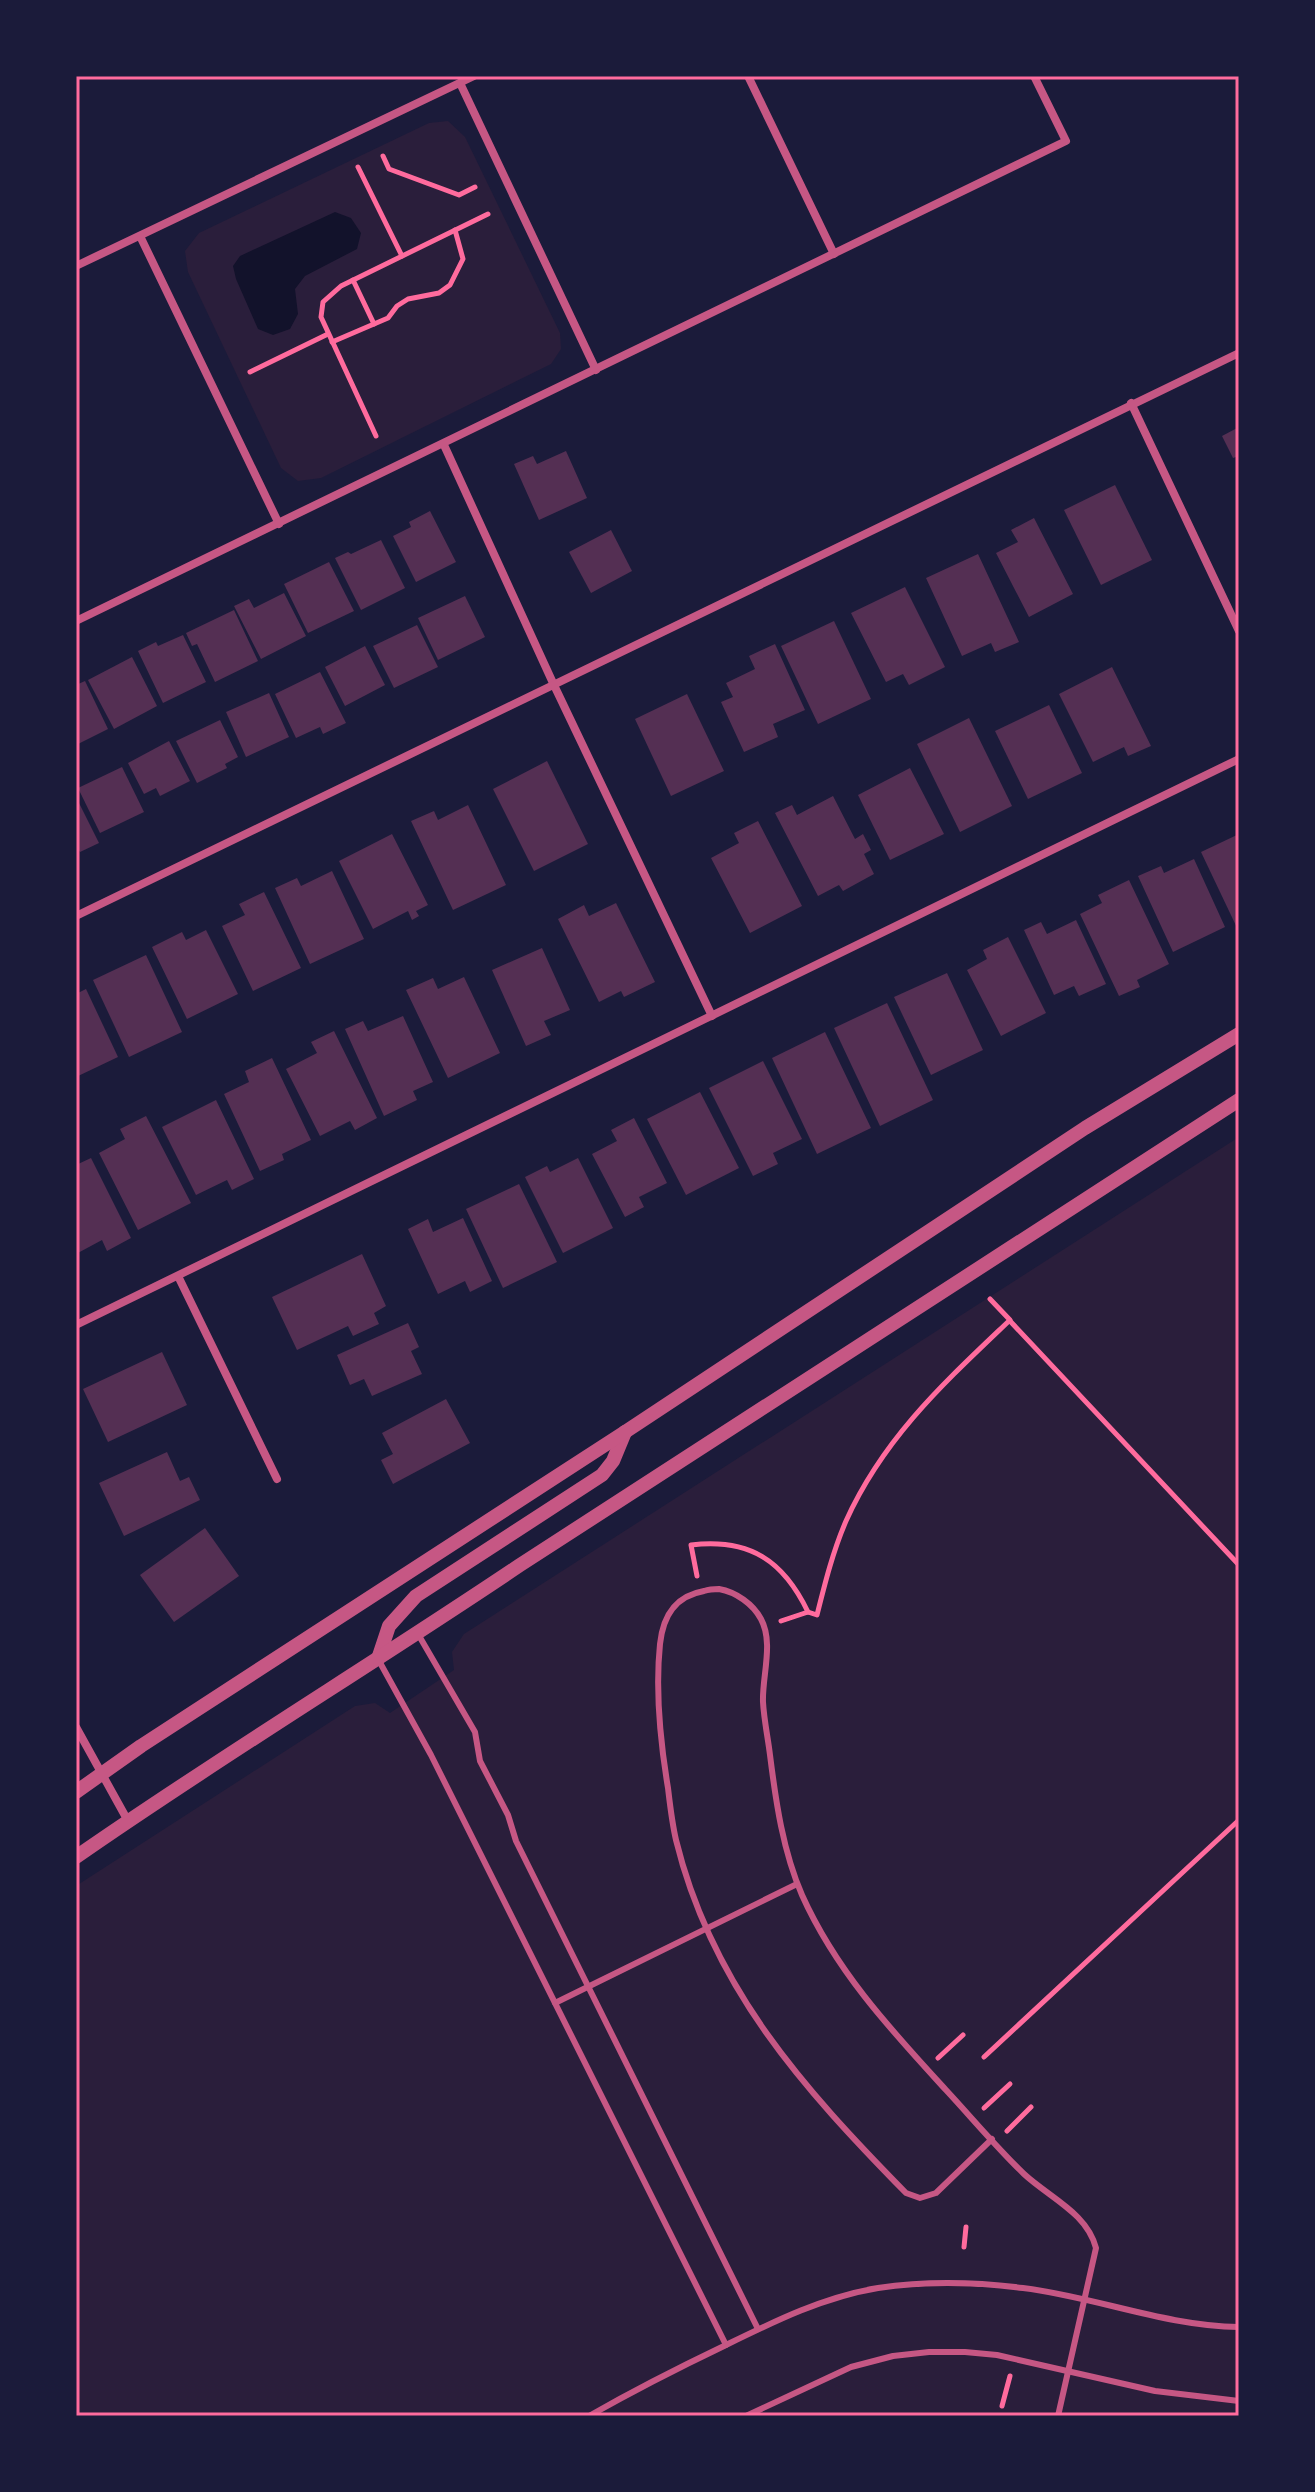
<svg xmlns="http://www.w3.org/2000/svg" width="1315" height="2492" font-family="'Noto Sans',sans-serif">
  <rect width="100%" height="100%" fill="#1b1b3a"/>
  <g fill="#2a1e3b">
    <polygon points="448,121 465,137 560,333 561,349 551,364 321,478 298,481 281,468 188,272 185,251 199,233 429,123"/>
    <polygon points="1239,1137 1239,2416 76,2416 76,1886 355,1706 375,1703 390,1713 454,1670 452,1652 464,1634"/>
  </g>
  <polygon fill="#12122b" points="335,212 351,218 361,233 357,249 305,276 295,289 298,314 290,329 273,335 258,329 236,279 233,266 240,256"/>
  <g fill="#542f53">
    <polygon points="1239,427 1239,456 1233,458 1222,436"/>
    <polygon points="566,451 587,498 539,520 514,464 533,456 537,464"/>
    <polygon points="1115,485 1152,560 1101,585 1064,510"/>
    <polygon points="430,511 456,562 416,582 393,536 411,527 409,522"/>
    <polygon points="1034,518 1073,594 1029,617 996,553 1018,542 1011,530"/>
    <polygon points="611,530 632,571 591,593 569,552"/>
    <polygon points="381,540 405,588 361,610 335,558 348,552 351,554"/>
    <polygon points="978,554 1019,642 995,652 991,643 962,656 926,578"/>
    <polygon points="329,562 354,611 308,633 284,584"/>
    <polygon points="905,587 945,667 909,685 903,674 886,682 851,613"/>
    <polygon points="284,593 306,636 261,659 234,606 249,599 254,608"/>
    <polygon points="465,596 485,637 438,660 418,618"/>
    <polygon points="234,610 258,661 215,682 197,644 192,646 186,633"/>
    <polygon points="834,621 871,699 818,724 781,646"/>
    <polygon points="417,625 438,667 394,688 373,646"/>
    <polygon points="183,635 206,682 163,703 138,651 156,642 158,646"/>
    <polygon points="775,644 805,710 773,724 778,737 744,752 721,702 733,697 726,683 755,669 749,656"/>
    <polygon points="365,646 385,685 345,706 325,667"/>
    <polygon points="132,657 157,706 114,729 88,680"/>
    <polygon points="1112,667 1151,746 1128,756 1124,747 1093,762 1059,694"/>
    <polygon points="320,672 346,723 323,734 320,727 296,738 275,694"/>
    <polygon points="85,681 108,729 76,745 76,685"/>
    <polygon points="269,693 289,737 246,757 226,712"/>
    <polygon points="687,694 724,771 671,796 635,719"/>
    <polygon points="1049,705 1082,773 1028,799 995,731"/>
    <polygon points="969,718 1012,806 960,832 917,744"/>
    <polygon points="220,720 238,757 225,764 227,768 197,783 176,741"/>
    <polygon points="169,741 190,781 160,796 156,788 144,794 128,763"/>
    <polygon points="547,761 588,844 534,871 493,789"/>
    <polygon points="122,767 144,812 100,833 78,788"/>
    <polygon points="910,768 944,834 890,860 858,795"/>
    <polygon points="833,796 855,839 863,834 871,850 864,854 874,874 843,891 839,885 818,896 775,813 792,805 797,815"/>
    <polygon points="76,797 99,843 80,852 76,845"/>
    <polygon points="468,805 506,885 453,910 411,821 434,811 438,820"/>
    <polygon points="758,821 802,906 750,933 711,858 739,843 734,833"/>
    <polygon points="392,834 428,905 416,911 419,916 412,920 408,911 373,929 339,861"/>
    <polygon points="1239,834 1239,932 1201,852"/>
    <polygon points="1194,859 1225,927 1173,952 1138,876 1161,866 1164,873"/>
    <polygon points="332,871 364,939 310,964 275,888 297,878 301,886"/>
    <polygon points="1129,880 1169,964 1137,980 1140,987 1119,996 1080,914 1102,903 1098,895"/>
    <polygon points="264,892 301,968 253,991 222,926 245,915 239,904"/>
    <polygon points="616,903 655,982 624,997 621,991 599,1002 558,919 584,905 589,916"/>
    <polygon points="1076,920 1106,984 1079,996 1074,986 1054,995 1024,930 1041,922 1047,934"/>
    <polygon points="206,930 238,994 187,1019 152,947 182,932 186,940"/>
    <polygon points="1008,937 1046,1013 1001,1036 967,970 987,959 983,950"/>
    <polygon points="542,948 570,1010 544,1021 551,1035 526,1046 492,970"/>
    <polygon points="146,955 182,1032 129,1057 93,980"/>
    <polygon points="947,973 983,1050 931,1075 894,997"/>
    <polygon points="464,977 500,1053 448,1078 406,990 433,978 438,989"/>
    <polygon points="86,989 118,1057 76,1077 76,994"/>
    <polygon points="887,1003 933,1100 880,1126 834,1028"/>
    <polygon points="403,1016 433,1082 413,1091 417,1100 384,1116 345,1029 363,1021 368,1031"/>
    <polygon points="334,1031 377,1118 355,1130 350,1121 320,1136 286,1069 317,1053 311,1042"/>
    <polygon points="825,1032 871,1128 817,1154 772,1058"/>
    <polygon points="272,1058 311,1140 282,1154 284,1160 260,1171 224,1094 249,1082 245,1071"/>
    <polygon points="763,1061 802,1139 773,1153 778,1164 753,1176 709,1088"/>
    <polygon points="700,1092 739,1168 686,1195 647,1119"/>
    <polygon points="216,1100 254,1179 232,1190 227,1180 196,1195 162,1127"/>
    <polygon points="146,1116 191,1203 138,1230 99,1153 125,1139 120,1129"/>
    <polygon points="634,1118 667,1183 639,1197 644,1207 625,1217 592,1154 617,1141 611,1130"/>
    <polygon points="91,1158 131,1238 107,1251 102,1240 76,1254 76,1165"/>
    <polygon points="578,1158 613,1228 563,1253 525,1177 547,1166 550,1172"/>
    <polygon points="519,1184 557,1262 503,1288 466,1209"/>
    <polygon points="463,1218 492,1281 470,1292 465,1281 438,1294 408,1229 428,1219 433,1232"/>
    <polygon points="362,1254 386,1306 374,1313 379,1324 353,1336 348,1326 297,1350 272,1297"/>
    <polygon points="408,1323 419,1347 411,1351 422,1374 372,1396 364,1379 350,1385 337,1355"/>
    <polygon points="162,1352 187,1405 108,1442 83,1389"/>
    <polygon points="446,1399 470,1443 393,1484 381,1460 393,1454 382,1433"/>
    <polygon points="167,1452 180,1481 189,1477 200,1500 124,1536 99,1483"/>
    <polygon points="205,1528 239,1576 174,1622 140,1575"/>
  </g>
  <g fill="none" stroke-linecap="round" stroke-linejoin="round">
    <g stroke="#ff6b9d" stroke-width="5">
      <polyline points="383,156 389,169 459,195 475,187"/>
      <polyline points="358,167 402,256"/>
      <polyline points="353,280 374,324"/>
      <polyline points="332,342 388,318 397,306 408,299 439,293 450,285 463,259 455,230"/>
      <polyline points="250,372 328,334"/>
      <polyline points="376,436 321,317 323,302 341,286 488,214"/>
      <polyline points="1010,1321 1239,1565"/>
      <path d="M697 1576 691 1545C749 1538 783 1560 808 1612"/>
      <path d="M781 1621 808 1612 817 1615C825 1583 833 1551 846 1521 884 1437 945 1382 1010 1320L990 1299"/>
      <polyline points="984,2057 1239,1820"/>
      <polyline points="938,2058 963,2035"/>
      <polyline points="984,2108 1010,2084"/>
      <polyline points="1007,2131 1031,2107"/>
      <polyline points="964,2247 966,2227"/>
      <polyline points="1002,2406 1010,2376"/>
    </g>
    <g stroke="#c65784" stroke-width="6">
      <polyline points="418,1634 475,1732 480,1761 508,1815 516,1841 758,2329"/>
      <polyline points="378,1659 431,1755 726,2345"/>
      <polyline points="555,2003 797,1884"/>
      <path d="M992 2139 936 2193 920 2198 906 2193C803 2088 712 1987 676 1840 672 1823 670 1805 668 1788 660 1740 655 1692 660 1644 663 1616 675 1596 704 1591 707 1590 716 1589 719 1589 736 1592 753 1604 761 1619 774 1643 762 1676 763 1702 764 1720 768 1738 770 1755 776 1803 783 1851 802 1895 836 1971 891 2030 946 2090 972 2118 997 2148 1024 2174 1050 2198 1087 2213 1096 2248L1058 2416"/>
      <path d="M589 2416C633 2391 678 2368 724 2346 773 2322 823 2297 878 2288 926 2281 975 2282 1023 2288 1096 2297 1165 2326 1239 2327"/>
      <polyline points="746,2416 851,2367 893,2356 929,2352 965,2352 997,2355 1155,2391 1239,2401"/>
    </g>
    <g stroke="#c65784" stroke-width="8">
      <polyline points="748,76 834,254"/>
      <polyline points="460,83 596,370"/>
      <polyline points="140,236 279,524"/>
      <polyline points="76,266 474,76"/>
      <polyline points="1131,403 1239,631"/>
      <polyline points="444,445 553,683 712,1016"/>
      <polyline points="76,621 1066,141 1034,76"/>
      <polyline points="76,916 1239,353"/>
      <polyline points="178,1276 277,1479"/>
      <polyline points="76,1325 1239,759"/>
      <polyline points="76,1727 128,1821"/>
    </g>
    <g stroke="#c65784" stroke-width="14">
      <polyline points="378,1659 389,1626 416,1596 602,1475 613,1461 625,1432"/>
      <polyline points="76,1792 141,1746 625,1432 1085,1128 1239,1034"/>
      <path d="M76 1857C221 1756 373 1664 520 1565L1239 1100"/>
    </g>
  </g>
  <rect width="1315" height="2492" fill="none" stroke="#1b1b3a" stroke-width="156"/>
  <rect x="78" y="78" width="1159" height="2336" fill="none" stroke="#ff6b9d" stroke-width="3"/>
</svg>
